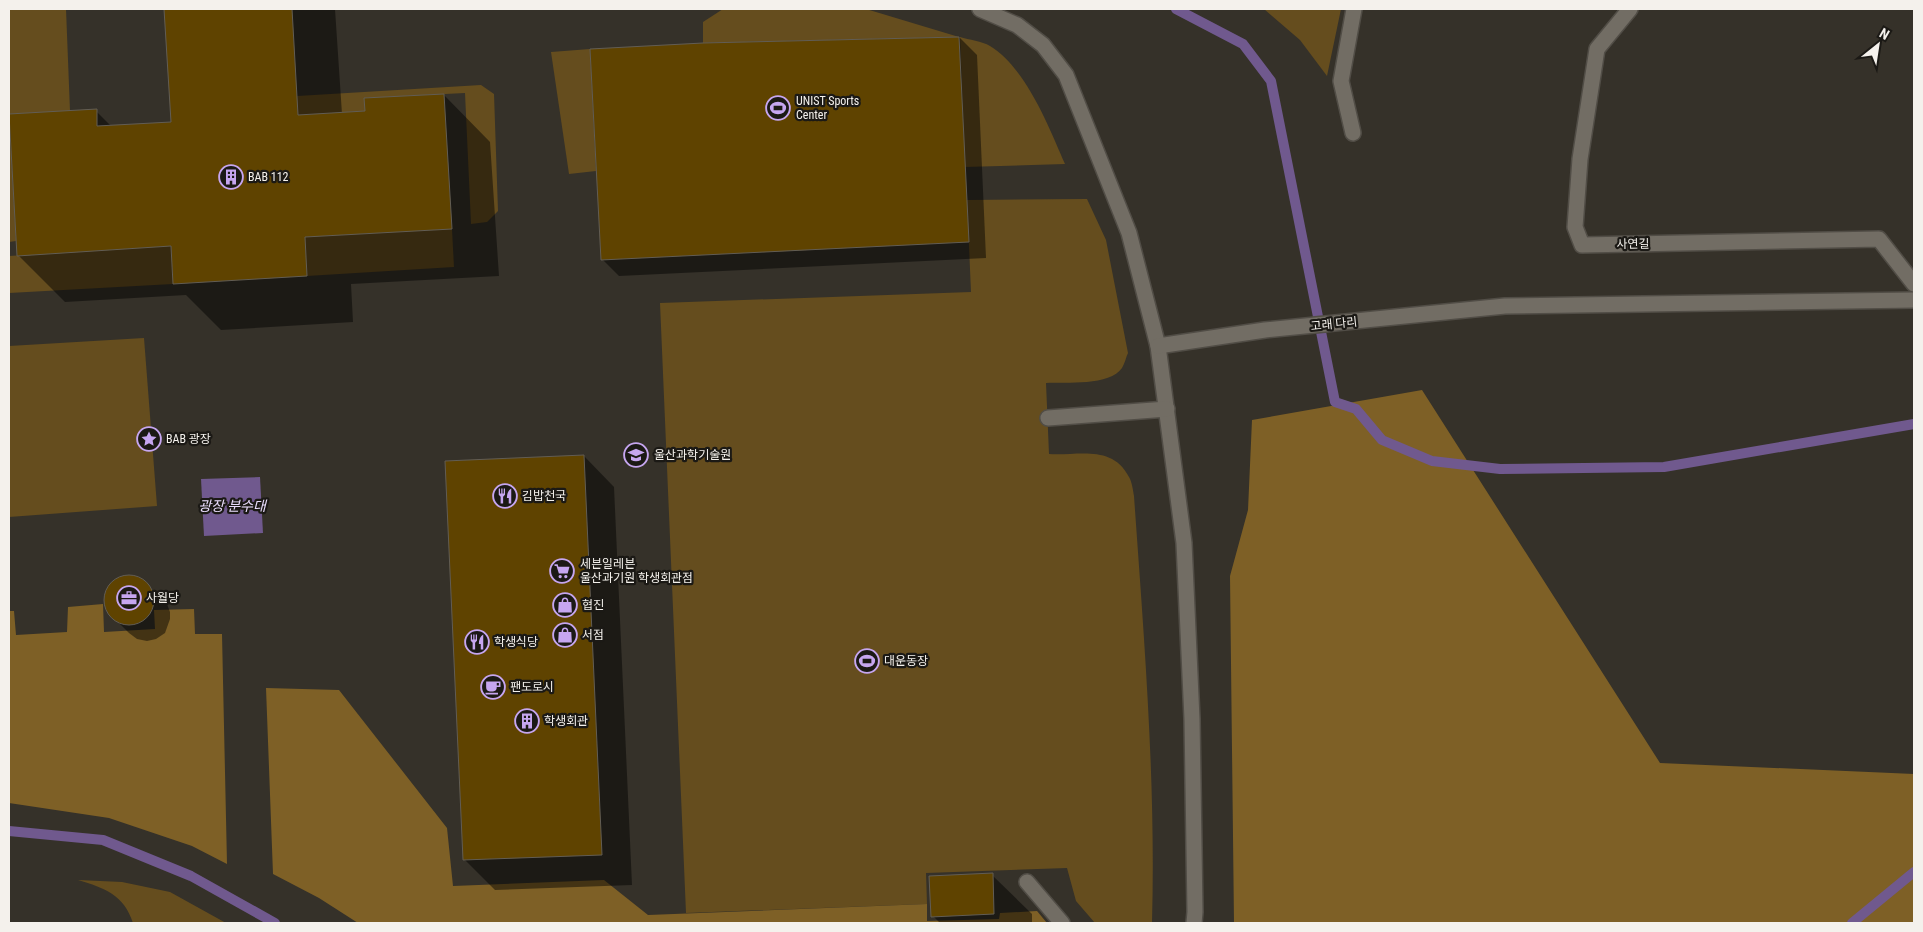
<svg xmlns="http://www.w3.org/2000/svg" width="1923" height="932" font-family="'Roboto Condensed','Noto Sans KR',sans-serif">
  <rect width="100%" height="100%" fill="#353129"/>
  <g fill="#654d1e">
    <polygon points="9,9 66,9 70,111 9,114"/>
    <polygon points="723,9 866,9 959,37 703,43 703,22"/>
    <polygon points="1264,9 1341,9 1327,76 1300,40"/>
    <path d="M960 37C969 40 982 41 990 46 1026 68 1049 127 1065 164L965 167Z"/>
    <polygon points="590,49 596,171 569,174 551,52"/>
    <polygon points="481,85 494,94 498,211 487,222 471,224 465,93 365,98 365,111 298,115 297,96"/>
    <polygon points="9,118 16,241 9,242"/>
    <path d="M1087 199 1106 240 1128 353C1126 357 1125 363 1122 368 1110 386 1066 382 1046 383L1049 454C1078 456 1112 444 1129 477 1132 482 1133 490 1134 496 1144 638 1156 781 1152 923H1095L1076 901 1067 868 926 873 927 904 686 913 660 303 971 292 967 200Z"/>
    <polygon points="452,229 454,267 307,276 305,237"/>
    <polygon points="171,246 173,284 9,293 9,256"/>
    <polygon points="144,338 157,506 9,517 9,346"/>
    <path d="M78 880 122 882 170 892 226 923H133C124 895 105 888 78 880Z"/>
  </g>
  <g fill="#7e6026">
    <polygon points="1422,390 1660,763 1914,774 1914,923 1234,923 1230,576 1248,510 1252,420"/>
    <polygon points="103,604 104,632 155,629 154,610 194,609 195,634 222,634 227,864 192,846 109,818 9,803 9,611 14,611 16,635 67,632 68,607"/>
    <polygon points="266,688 339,690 447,828 453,886 604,880 648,915 927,904 927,921 999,919 1000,913 1037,911 1047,923 358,923 319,898 273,874"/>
  </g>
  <polygon fill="#70598e" points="260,477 263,533 204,536 201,479"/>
  <g fill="#0007">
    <polygon points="165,9 335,9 342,114 367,112 444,95 490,142 499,276 351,284 353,322 221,330 186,295 65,302 18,255 96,111 111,126 172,123"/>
    <polygon points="960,38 977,55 986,258 619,276 602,259 703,45"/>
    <polygon points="584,456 614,487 632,885 495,890 465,860"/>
    <polygon points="129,576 137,577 149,587 167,604 170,612 170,619 165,633 156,639 147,641 137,639 129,633 112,616 105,601 109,587 121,577"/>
    <polygon points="992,875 1032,914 1032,923 940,923 933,916"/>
  </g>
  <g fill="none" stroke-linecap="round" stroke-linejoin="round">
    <g stroke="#70598e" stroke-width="10">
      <polyline points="1176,9 1243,44 1271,81 1335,402 1356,409 1382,440 1432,461 1500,469 1664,467 1914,424"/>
      <polyline points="9,831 103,840 191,876 275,923"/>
      <polyline points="1852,923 1914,872"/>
    </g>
  </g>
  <g fill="#5f4300" stroke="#625d54">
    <polygon points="164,9 292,9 298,115 365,111 364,98 444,94 452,229 305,237 307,276 173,284 171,246 17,256 9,114 97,109 97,126 171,122"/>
    <polygon points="959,37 969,242 601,260 590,49 703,43"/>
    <polygon points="584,455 602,855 463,860 445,461"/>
    <circle cx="129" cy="600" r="25"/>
    <polygon points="993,873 994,914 931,917 929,876"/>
  </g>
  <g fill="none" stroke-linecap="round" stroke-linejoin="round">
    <g stroke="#514d46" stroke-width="18">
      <g id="lane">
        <polyline points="1630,9 1597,49 1580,159 1575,227 1582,245 1879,239 1914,284"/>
        <polyline points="1353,133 1341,81 1354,9"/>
        <polyline points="1027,882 1062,923"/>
      </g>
    </g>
    <g stroke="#514d46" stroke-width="18">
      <g id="street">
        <polyline points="980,9 1017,25 1043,45 1066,75 1129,233 1158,346 1184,543 1192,719 1195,912 1194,923"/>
        <polyline points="1158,346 1265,330 1505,306 1914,300"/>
        <polyline points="1048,418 1167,409"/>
      </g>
    </g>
    <use href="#lane" stroke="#726d64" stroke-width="15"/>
    <use href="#street" stroke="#726d64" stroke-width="15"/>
  </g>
  <defs>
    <g id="stadium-ring" transform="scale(1.25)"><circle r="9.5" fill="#1b1915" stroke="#c6a6f0" stroke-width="1.5"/><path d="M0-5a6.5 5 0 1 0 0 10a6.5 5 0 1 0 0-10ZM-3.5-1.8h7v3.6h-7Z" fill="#c6a6f0"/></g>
    <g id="building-ring" transform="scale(1.25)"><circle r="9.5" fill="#1b1915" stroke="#c6a6f0" stroke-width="1.5"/><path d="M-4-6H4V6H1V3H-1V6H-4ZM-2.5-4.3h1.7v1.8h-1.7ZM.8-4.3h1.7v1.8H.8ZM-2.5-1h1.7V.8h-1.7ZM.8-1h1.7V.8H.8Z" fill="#c6a6f0"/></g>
    <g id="sight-ring" transform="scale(1.25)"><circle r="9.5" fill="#1b1915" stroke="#c6a6f0" stroke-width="1.5"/><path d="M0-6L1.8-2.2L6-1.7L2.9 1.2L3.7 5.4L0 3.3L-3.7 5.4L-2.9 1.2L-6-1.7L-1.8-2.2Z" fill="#c6a6f0"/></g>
    <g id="university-ring" transform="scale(1.25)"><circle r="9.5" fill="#1b1915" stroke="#c6a6f0" stroke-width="1.5"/><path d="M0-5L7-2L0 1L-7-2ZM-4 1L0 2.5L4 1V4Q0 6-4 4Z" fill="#c6a6f0"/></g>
    <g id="restaurant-ring" transform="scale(1.25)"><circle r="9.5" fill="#1b1915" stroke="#c6a6f0" stroke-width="1.5"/><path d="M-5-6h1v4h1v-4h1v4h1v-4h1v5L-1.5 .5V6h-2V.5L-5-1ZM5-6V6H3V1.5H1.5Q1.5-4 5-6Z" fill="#c6a6f0"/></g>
    <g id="supermarket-ring" transform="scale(1.25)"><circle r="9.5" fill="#1b1915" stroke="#c6a6f0" stroke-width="1.5"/><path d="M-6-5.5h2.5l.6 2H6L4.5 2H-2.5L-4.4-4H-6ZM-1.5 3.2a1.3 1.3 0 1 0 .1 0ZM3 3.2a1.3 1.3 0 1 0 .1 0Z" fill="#c6a6f0"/></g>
    <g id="office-ring" transform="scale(1.25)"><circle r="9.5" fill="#1b1915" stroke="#c6a6f0" stroke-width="1.5"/><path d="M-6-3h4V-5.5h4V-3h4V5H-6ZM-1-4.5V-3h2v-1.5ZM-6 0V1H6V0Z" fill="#c6a6f0"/></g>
    <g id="shop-ring" transform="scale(1.25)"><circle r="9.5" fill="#1b1915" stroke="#c6a6f0" stroke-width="1.5"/><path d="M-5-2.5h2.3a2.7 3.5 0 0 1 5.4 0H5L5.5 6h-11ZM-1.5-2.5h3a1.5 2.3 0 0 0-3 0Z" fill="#c6a6f0"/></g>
    <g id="cafe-ring" transform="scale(1.25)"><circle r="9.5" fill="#1b1915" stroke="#c6a6f0" stroke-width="1.5"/><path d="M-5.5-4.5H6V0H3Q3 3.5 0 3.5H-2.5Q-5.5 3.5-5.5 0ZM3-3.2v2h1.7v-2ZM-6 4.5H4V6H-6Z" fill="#c6a6f0"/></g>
  </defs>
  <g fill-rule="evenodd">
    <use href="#stadium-ring" x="778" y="108"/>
    <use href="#building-ring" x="231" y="177"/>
    <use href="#sight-ring" x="149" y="439"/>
    <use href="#university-ring" x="636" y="455"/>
    <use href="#restaurant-ring" x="505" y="496"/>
    <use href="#supermarket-ring" x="562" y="571"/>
    <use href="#office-ring" x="129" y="598"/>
    <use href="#shop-ring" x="565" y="605"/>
    <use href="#shop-ring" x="565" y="635"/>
    <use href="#restaurant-ring" x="477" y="642"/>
    <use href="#stadium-ring" x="867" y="661"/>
    <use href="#cafe-ring" x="493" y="687"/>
    <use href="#building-ring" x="527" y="721"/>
  </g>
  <g text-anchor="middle" stroke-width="4.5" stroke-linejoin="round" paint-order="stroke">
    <g font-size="12" fill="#f4f1ec" stroke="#1b1915" text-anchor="start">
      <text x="796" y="105">UNIST Sports<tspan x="796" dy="14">Center</tspan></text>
      <text x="248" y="181">BAB 112</text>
      <text x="166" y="443">BAB 광장</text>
      <text x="654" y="459">울산과학기술원</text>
      <text x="522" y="500">김밥천국</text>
      <text x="580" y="568">세븐일레븐<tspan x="580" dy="14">울산과기원 학생회관점</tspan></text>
      <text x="146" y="602">사월당</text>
      <text x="582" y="609">협진</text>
      <text x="582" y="639">서점</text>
      <text x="494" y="646">학생식당</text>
      <text x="884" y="665">대운동장</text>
      <text x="510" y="691">팬도로시</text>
      <text x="544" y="725">학생회관</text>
    </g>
    <g font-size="12" fill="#f4f1ec" stroke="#1b1915">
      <text transform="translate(1633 244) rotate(-1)" y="4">사연길</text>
      <text transform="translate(1334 324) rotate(-6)" y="4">고래 다리</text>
    </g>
    <g font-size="14" font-style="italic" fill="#e9dcfc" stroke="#1b1915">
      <text x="232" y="511">광장 분수대</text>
    </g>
  </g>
  <rect width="1923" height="932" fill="none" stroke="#f4f1ec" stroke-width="20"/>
  <g transform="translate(1878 45) rotate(30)" stroke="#1b1915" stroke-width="4" paint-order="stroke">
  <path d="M0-4L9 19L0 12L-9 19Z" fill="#f4f1ec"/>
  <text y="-8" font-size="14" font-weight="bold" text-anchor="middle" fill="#f4f1ec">N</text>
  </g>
</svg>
